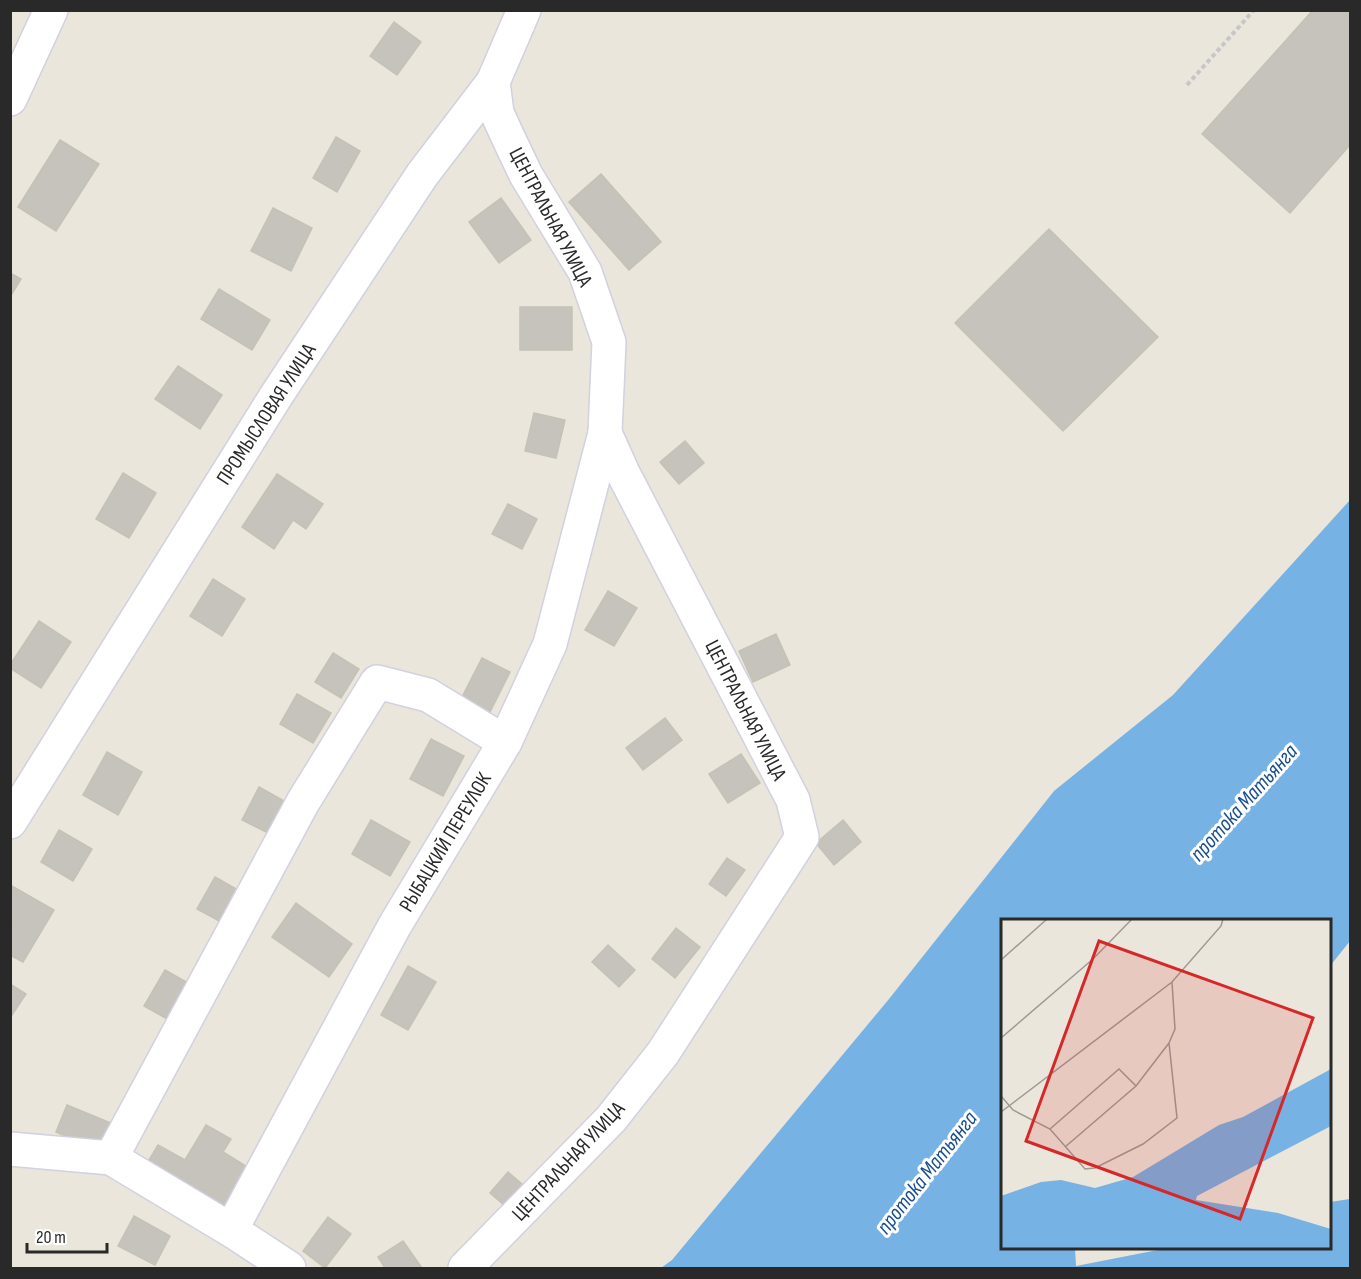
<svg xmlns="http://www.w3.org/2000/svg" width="1361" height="1279" font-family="'Sofia Sans Condensed',sans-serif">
  <rect width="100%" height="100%" fill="#eae6db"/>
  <polygon fill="#76b2e4" points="1350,500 1350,941 1330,966 1330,920 1002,920 1002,1248 1075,1248 1076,1266 1168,1248 1330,1248 1330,1202 1350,1199 1350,1268 661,1268 672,1260 889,999 1054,791 1173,695"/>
  <g fill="#c5c3bb" stroke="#c5c2b5" stroke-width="1.5">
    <polygon points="1313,10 1350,10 1350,145 1290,213 1202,134"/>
    <polygon points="394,22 421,42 397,75 370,56"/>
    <polygon points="336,137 360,151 337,192 313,178"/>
    <polygon points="60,140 99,164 56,231 18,207"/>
    <polygon points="601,174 661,242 629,270 569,202"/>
    <polygon points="501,198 531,240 499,263 469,222"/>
    <polygon points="273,208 312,228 291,271 251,251"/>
    <polygon points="1049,229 1158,337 1063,431 955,323"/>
    <polygon points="10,273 21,279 10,297"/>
    <polygon points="219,289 270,320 252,350 201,319"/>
    <rect x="520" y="307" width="52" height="43"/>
    <polygon points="178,366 222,395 200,429 155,399"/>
    <polygon points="534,413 565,420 556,458 525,451"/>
    <polygon points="685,441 704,463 679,484 660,462"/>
    <polygon points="123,473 156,493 129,538 96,519"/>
    <polygon points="277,474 323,504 306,529 293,520 274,549 242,527"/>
    <polygon points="508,504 537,519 522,549 492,534"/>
    <polygon points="213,579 245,599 222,636 190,616"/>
    <polygon points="608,591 637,608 614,646 585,630"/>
    <polygon points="39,621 71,642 41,688 10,668 10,665"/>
    <polygon points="776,634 790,665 753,682 739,651"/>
    <polygon points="333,653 359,669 341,698 315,682"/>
    <polygon points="482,658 510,672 488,716 460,701"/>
    <polygon points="297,694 331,713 313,743 280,724"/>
    <polygon points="665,718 682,740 643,770 626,748"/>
    <polygon points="431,739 464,756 443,796 410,779"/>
    <polygon points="107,752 142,772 118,815 83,795"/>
    <polygon points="741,754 760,783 728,803 709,774"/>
    <polygon points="259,787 286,802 270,834 242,820"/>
    <polygon points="371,820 410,842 390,876 352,854"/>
    <polygon points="843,820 861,842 834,865 816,843"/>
    <polygon points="59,830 92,849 73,881 41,862"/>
    <polygon points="727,858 745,870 726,896 709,884"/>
    <polygon points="215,877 238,890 221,922 197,909"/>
    <polygon points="10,885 54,910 23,962 10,955 12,918 10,917"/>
    <polygon points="296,903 352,944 329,977 272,937"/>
    <polygon points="676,928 700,947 675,978 652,959"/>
    <polygon points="608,945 635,970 619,987 592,962"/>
    <polygon points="408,966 436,982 408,1030 381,1015"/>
    <polygon points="165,970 190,984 169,1020 144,1006"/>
    <polygon points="10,984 26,994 10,1018"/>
    <polygon points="67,1105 113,1124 102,1152 56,1132"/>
    <polygon points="206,1125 231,1139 223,1152 249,1168 225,1210 146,1165 158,1145 185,1160"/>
    <polygon points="508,1172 529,1190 511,1211 490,1193"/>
    <polygon points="134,1216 170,1236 155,1265 118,1246"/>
    <polygon points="328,1217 351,1234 325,1268 303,1251"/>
    <polygon points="403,1241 422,1268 385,1268 378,1257"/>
  </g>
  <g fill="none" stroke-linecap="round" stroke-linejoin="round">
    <g stroke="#d1d1e0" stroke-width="36">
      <g id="minor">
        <polyline points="10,99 51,10"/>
        <polyline points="10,822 276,396 422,175 493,82 524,10"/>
        <polyline points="10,1149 111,1158 231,1230 289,1268"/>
        <polyline points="111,1158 303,802 377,682 428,695 505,742"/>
        <polyline points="231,1230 395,925 505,742 550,644 605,433"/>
        <polyline points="465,1268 611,1119 663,1053 802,837 793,800 623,473 605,433 609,342 585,272 526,175 507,135 497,113 493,82"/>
      </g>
    </g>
    <polyline stroke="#c7c7c7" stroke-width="4" stroke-dasharray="4.5 3" stroke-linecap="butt" points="1187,85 1254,10"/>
    <use href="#minor" stroke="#fff" stroke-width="33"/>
  </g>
  <g text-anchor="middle" stroke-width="6" stroke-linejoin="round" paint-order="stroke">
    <g font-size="21" fill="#292929" stroke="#fff">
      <text transform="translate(551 217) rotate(62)" y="7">ЦЕНТРАЛЬНАЯ УЛИЦА</text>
      <text transform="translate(266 414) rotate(-57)" y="7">ПРОМЫСЛОВАЯ УЛИЦА</text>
      <text transform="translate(746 710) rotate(63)" y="7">ЦЕНТРАЛЬНАЯ УЛИЦА</text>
      <text transform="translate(445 842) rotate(-59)" y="7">РЫБАЦКИЙ ПЕРЕУЛОК</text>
      <text transform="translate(568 1161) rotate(-47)" y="7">ЦЕНТРАЛЬНАЯ УЛИЦА</text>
    </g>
    <g font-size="22" font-style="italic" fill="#184e8e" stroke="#fff">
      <text transform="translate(1243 802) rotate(-48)" y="8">протока Матьянга</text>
      <text transform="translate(926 1172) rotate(-52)" y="8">протока Матьянга</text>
    </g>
  </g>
  <g transform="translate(1001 919)">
    <rect width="330" height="330" fill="#eae6db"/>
    <path d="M330 150V207L196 277 195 281 277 294 330 310V330H0V277L40 263 60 261 94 269 132 258 218 206 242 198Z" fill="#76b2e4"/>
    <path fill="none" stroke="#9d9a94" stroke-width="1.5" d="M0 41 46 0M0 119 92 40 131 0M0 177 12 191 49 210 84 250 94 249 142 225 176 199 168 124 174 110 171 63M0 193 171 63 220 7 222 0M49 210 118 150 135 167M64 228 135 167 168 124"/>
    <path fill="#d62828" fill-opacity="0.15" stroke="#d62828" stroke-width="3" d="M98 22 312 99 239 300 25 222Z"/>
    <rect width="330" height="330" fill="none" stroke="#292929" stroke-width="3"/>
  </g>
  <rect width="1361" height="1279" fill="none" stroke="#292929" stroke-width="24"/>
  <path d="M27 1243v9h80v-9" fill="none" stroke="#292929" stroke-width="3"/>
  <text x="36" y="1243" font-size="18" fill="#292929" stroke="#ffffff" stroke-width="4.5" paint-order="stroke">20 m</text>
</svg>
